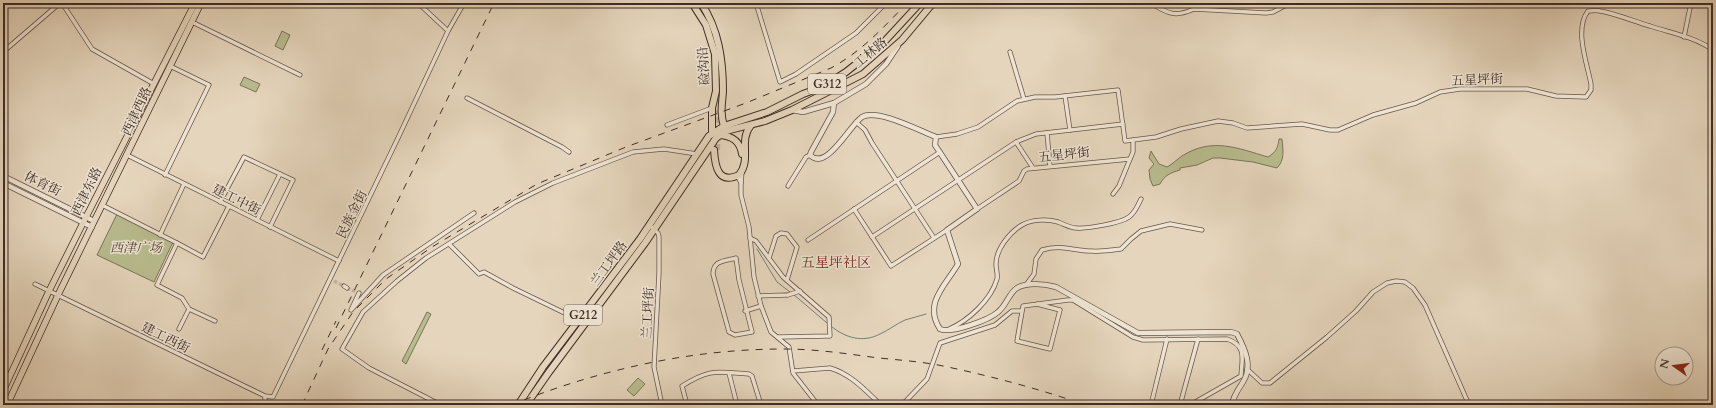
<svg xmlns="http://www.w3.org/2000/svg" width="1716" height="408" font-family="Cardo,'Noto Serif SC',serif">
  <rect width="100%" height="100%" fill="#e5d5bc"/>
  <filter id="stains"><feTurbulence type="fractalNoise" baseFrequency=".005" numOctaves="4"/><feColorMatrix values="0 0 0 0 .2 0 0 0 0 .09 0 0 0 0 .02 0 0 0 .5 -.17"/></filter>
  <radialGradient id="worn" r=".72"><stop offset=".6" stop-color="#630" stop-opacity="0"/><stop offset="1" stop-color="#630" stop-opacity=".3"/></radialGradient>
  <g fill="#b8bc8e" stroke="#7c7459">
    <polygon points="282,31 290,35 283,50 275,46"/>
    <polygon points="244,77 260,84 256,92 240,85"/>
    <path d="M1279 139H1282C1283 150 1285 160 1277 168L1253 162 1220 158H1213L1197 165 1180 168V170C1170 173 1165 175 1160 184L1153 186 1150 179 1149 170 1154 164 1149 158 1151 151 1159 164 1167 167C1173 164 1176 160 1182 156 1212 137 1237 148 1268 157 1276 152 1278 148 1279 139Z"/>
    <polygon points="118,212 174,240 154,282 97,255"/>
    <polygon points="427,312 431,314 406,364 402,361"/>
    <polygon points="638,378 645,384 634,396 627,390"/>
  </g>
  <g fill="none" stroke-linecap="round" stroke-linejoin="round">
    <g stroke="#74807a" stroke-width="1">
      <polyline points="757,249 777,282 790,292"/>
      <polyline points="793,294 827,323"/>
      <path d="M831 326C845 338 863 343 880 334 889 330 896 324 905 320 912 318 919 316 926 314"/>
    </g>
    <g stroke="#c4b39e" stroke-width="3.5" stroke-dasharray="3.5 2" stroke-linecap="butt">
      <polyline points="334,281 344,286"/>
      <polyline points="347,288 359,293"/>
    </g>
    <polyline stroke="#c4b39e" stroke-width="6" stroke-dasharray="6 3" stroke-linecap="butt" points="717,150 719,110"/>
    <g stroke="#69564a" stroke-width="5">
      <g id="minor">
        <polyline points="62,3 92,49 154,84"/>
        <polyline points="418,3 448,31"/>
        <polyline points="756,3 780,82 796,74 856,33 886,3"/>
        <path d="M1150 3C1168 13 1174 18 1194 9L1266 13 1273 12 1290 3"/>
        <polyline points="192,22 300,75"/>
        <polyline points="1684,37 1691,3"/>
        <polyline points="3,52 60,3"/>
        <polyline points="1010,52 1024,99"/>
        <polyline points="1065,96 1070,130"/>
        <polyline points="467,98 562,147 569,152"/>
        <polyline points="856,122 865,130 872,143 934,238"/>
        <polyline points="667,125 712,108"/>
        <polyline points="1047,133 1050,166"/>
        <path d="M936 137 957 134 978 127 1017 101 1035 97H1055L1118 90 1125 141 1156 137 1181 129 1218 121 1233 123 1247 128 1302 124 1330 130H1338L1373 115 1416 103 1440 92 1460 89H1527L1556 96 1586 97 1591 90V84C1587 63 1574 29 1588 11 1592 11 1596 10 1600 11 1617 14 1633 21 1650 26 1671 33 1695 37 1713 50"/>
        <polyline points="1016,142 1033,168"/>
        <polyline points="127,155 339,261"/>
        <polyline points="165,175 209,85 170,66"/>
        <polyline points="735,177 738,177 741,183 742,172"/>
        <polyline points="741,183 741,195 749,227 754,277 761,306 771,332 789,347 793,373 818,405"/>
        <polyline points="788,186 806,157 810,155"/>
        <polyline points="1113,194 1119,186 1130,159"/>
        <polyline points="220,202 244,157 293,180 270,227"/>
        <polyline points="102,205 177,243"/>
        <polyline points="854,209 891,266 947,230"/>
        <polyline points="977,209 1019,181 1024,171 1027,169 1130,159 1133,152 1133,140"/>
        <polyline points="257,220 280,174"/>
        <polyline points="649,225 658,233 659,237 659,273 654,367 662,405"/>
        <polyline points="160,235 184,184"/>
        <polyline points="872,237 1016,142 1036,134 1123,124"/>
        <polyline points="750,238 756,241 783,277 829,317 830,336 778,337"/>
        <polyline points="808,240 940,152"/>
        <polyline points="449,244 479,274 484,272 513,288 579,320"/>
        <path d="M736 258 739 280 752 332 735 335 729 332 713 274C713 260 725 261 736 258Z"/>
        <polyline points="769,258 776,236 781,233 787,234 797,247 787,280"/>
        <polyline points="35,284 265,396 273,397 398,138 448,31 464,3"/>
        <path d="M1026 285 1034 274 1036 259 1042 250C1062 244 1073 251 1092 251 1102 252 1112 250 1121 249L1131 239 1141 231 1170 224 1202 230"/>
        <polyline points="344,286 347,288"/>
        <polyline points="359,293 351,310 383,275 474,213"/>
        <polyline points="758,296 788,295 800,291"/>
        <path d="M1037 304 1060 310 1050 349 1017 341 1023 306 1068 300H1073L1133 337 1143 340 1227 339C1247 346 1242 358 1241 376L1190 405"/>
        <polyline points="745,311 761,306"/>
        <polyline points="215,321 189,309 182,298 157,285 177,243 203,257 229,206"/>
        <polyline points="179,329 189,309"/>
        <path d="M949 329C968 321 991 300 997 279 998 274 996 269 996 264 996 249 1010 232 1022 225 1032 219 1048 219 1058 222 1064 224 1070 228 1076 228 1087 229 1121 223 1129 217 1135 213 1138 205 1141 199"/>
        <polyline points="1247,369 1262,383 1270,383 1327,337 1356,311 1373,292 1387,283 1396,281 1405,282 1413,288 1425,305 1469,405"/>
        <path d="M793 371 830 368C851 374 866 391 881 405"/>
        <polyline points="729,373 737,405"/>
        <polyline points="265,396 265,404 284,405"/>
        <polyline points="441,405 369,368 342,349 363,312 397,281 426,258 515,202 553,183 633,152 664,149 697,154"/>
        <path d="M687 405 682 386C711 368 716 372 749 374L752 376 761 405"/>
        <polyline points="902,405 927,379 940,343 995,325 1012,311 1021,311"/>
        <polyline points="1151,405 1167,339"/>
        <polyline points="1180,405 1198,339"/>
      </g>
    </g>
    <g stroke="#69564a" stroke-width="6">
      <g id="tertiary">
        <path d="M834 103 833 112 811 152 810 155C826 172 849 126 862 117 877 108 920 131 936 137L935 145 977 209 947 230 958 264C946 285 923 303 940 329 951 334 989 320 998 312 1006 306 1009 293 1017 288 1028 282 1045 284 1056 287L1138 333 1231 332 1237 334C1245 349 1253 366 1243 382 1238 390 1233 396 1232 405"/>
        <polyline points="792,110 803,112 834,103 866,84 886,64 898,46"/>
        <polyline points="3,176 94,221"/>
        <polyline points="3,183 92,227"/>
      </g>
    </g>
    <g stroke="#402c24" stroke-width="7">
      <g id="primary">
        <polyline points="3,391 49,291 83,223 195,3"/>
        <polyline points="7,405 58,295 201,3"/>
      </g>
    </g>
    <g stroke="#402c24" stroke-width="8">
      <g id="trunk">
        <polyline points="692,3 706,25 715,54 716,91 712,108 712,133"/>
        <path d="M701 3C719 30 723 60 723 92 722 104 720 114 724 126"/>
        <path d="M720 135C732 136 740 141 742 154"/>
        <path d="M714 150C715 166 718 185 739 175 752 159 738 141 751 125"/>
        <polyline points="518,405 543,367 640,239 709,136 724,126 767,112 803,94 822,87 846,72 884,42 920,3"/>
        <polyline points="526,405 549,372 645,243 716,138 726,131 765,121 792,110 863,74 902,40 933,3"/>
      </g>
    </g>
    <use href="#minor" stroke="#eee4d3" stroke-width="3.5"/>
    <use href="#tertiary" stroke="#eee4d3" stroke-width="4.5"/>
    <use href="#primary" stroke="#e5d5bc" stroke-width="5.5"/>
    <use href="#trunk" stroke="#e5d5bc" stroke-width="6"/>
    <g stroke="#402c24" stroke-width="1" stroke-dasharray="7 7" stroke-linecap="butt">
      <polyline points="336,328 494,3"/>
      <polyline points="322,350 336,321"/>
      <path d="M302 405 328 349 353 312 386 279 432 247 537 184 626 147 746 103 831 68C861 52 884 27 907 3"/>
      <path d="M511 405C598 370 690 349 784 349 813 349 842 353 871 357 895 360 919 361 943 366 991 376 1039 389 1086 405"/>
    </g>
  </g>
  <g text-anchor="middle" stroke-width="3" stroke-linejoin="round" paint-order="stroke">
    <g fill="#eee4d3" stroke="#746358" stroke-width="1">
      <rect x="808" y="74" width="38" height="20" rx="3"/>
      <rect x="564" y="305" width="38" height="20" rx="3"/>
    </g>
    <g font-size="12" font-weight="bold" fill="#402c24">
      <text x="827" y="88">G312</text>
      <text x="583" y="319">G212</text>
    </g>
    <g font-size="13" fill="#402c24" stroke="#eee4d3">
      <text transform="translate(870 52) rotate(-40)" y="5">工林路</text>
      <text transform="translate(703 66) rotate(-94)" y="5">硷沟沿</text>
      <text transform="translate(1477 79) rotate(-2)" y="5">五星坪街</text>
      <text transform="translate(136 111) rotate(-65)" y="5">西津西路</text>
      <text transform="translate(1064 154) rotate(-6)" y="5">五星坪街</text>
      <text transform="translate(43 183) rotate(26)" y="5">体育街</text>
      <text transform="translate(86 191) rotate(-64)" y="5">西津东路</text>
      <text transform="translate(237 199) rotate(26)" y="5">建工中街</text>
      <text transform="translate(351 214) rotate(-64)" y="5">民族金街</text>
      <text transform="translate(608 263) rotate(-54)" y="5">兰工坪路</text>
      <text transform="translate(647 313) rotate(-87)" y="5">兰工坪街</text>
      <text transform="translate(166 337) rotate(26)" y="5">建工西街</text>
    </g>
    <g font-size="13" font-style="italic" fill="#584939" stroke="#eee4d3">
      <text x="136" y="252">西津广场</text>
    </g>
    <g font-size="14" fill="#7a1f14" stroke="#eee4d3">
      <text x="836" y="267">五星坪社区</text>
    </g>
  </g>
  <rect width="1716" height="408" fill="none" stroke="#e5d5bc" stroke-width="16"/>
  <rect x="4" y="4" width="1708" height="400" fill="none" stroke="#402c24" stroke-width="2"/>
  <rect x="8" y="8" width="1700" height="392" fill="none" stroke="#402c24"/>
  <g transform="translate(1674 366) rotate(284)"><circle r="19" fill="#eee4d3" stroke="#a89a8d"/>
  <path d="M0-3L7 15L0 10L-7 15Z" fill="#8f2418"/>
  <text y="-6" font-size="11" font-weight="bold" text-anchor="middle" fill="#402c24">N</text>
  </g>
  <rect width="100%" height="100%" filter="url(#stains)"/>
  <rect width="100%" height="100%" fill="url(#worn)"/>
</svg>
